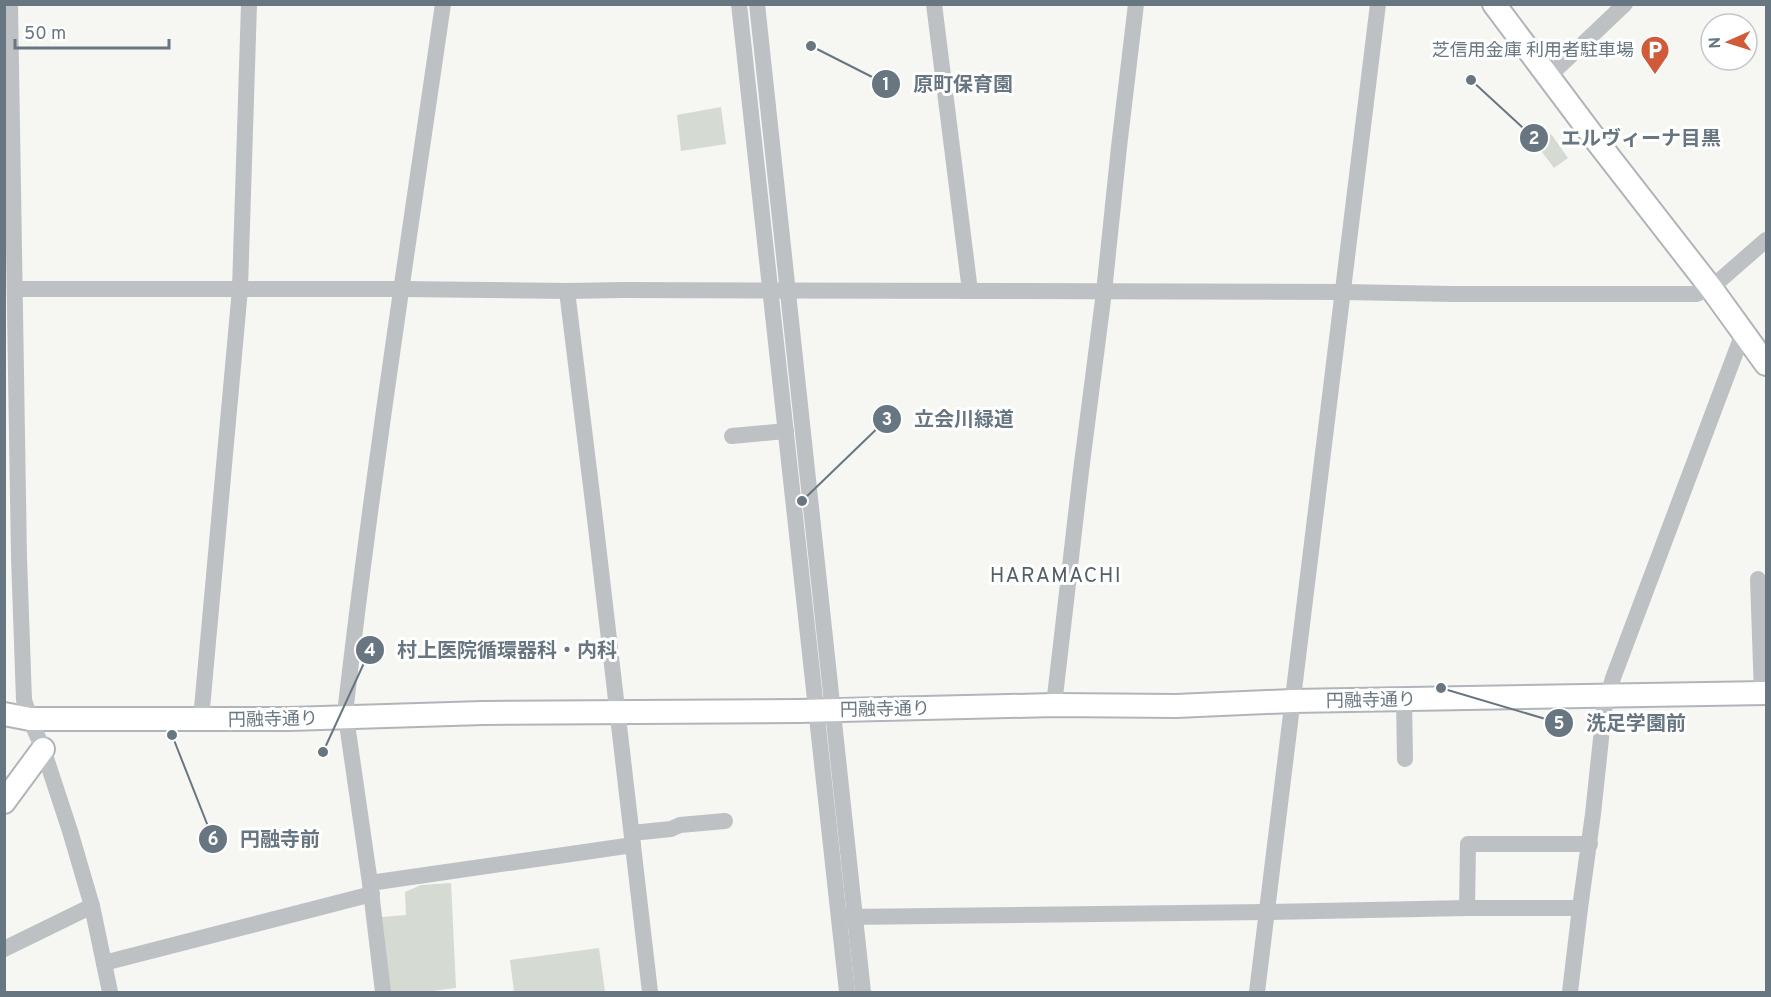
<svg xmlns="http://www.w3.org/2000/svg" width="1771" height="997" font-family="Overpass,'Noto Sans JP',sans-serif">
  <rect width="100%" height="100%" fill="#f6f6f3"/>
  <g fill="#d5dad3">
    <polygon points="721,107 726,144 681,151 677,115"/>
    <polygon points="1551,134 1568,158 1554,168 1537,145"/>
    <polygon points="451,883 456,988 424,992 389,992 382,917 406,915 405,892 421,885"/>
    <polygon points="599,948 605,992 514,992 510,960"/>
  </g>
  <g fill="none" stroke-linecap="round" stroke-linejoin="round">
    <g stroke="#b0b5b9" stroke-width="26">
      <g id="secondary">
        <polyline points="1494,4 1599,144 1711,288 1766,364"/>
        <polyline points="4,714 30,719 289,719 483,713 799,711 1054,705 1176,706 1292,701 1766,693"/>
        <polyline points="4,802 43,749"/>
      </g>
    </g>
    <g stroke="#bdc1c4" stroke-width="16">
      <polyline points="10,4 19,558 24,700 30,719 43,749 70,831 92,906 110,992"/>
      <polyline points="739,4 847,992"/>
      <polyline points="757,4 863,992"/>
      <polyline points="934,4 970,291"/>
      <polyline points="1548,77 1625,4"/>
      <polyline points="15,289 402,289 567,291 623,290 1343,292 1452,294 1696,294 1711,288 1766,240"/>
      <polyline points="567,291 595,519 650,992"/>
      <polyline points="732,436 786,431"/>
      <polyline points="1758,579 1762,694"/>
      <polyline points="1404,700 1405,759"/>
      <polyline points="1054,705 1081,471 1104,292 1119,147 1136,4"/>
      <polyline points="201,719 240,289 249,4"/>
      <polyline points="632,833 671,829 680,825 725,821"/>
      <polyline points="370,883 633,845"/>
      <polyline points="1467,908 1468,844 1590,844"/>
      <polyline points="846,917 1266,912 1467,908 1580,908"/>
      <polyline points="4,949 92,906"/>
      <polyline points="104,963 372,894"/>
      <path d="M383 992 370 883 346 717V705C373 471 409 238 443 4"/>
      <polyline points="1257,992 1378,4"/>
      <polyline points="1570,992 1580,908 1593,814 1604,710 1613,678 1743,333"/>
    </g>
    <use href="#secondary" stroke="#fff" stroke-width="22"/>
  </g>
  <defs>
    <g id="parking-pin" transform="scale(1.5)"><path d="M0 17L-7.5 6A9.5 9.5 0 1 1 7.5 6Z" fill="#d05a39" stroke="#fff"/><path d="M-3.5-5.5H1a3.5 3.5 0 0 1 0 7H-1V5.5H-3.5ZM-1-3.4V-.6H.8a1.4 1.4 0 0 0 0-2.8Z" fill="#fff"/></g>
  </defs>
  <g fill-rule="evenodd">
    <use href="#parking-pin" x="1655" y="50"/>
  </g>
  <g text-anchor="middle" stroke-width="6" stroke-linejoin="round" paint-order="stroke">
    <g font-size="18" fill="#687681" stroke="#fff" text-anchor="end">
      <text x="1634" y="56">芝信用金庫 利用者駐車場</text>
    </g>
    <g font-size="18" fill="#687681" stroke="#fff">
      <text transform="translate(1371 700) rotate(-1)" y="6">円融寺通り</text>
      <text transform="translate(885 709) rotate(-1)" y="6">円融寺通り</text>
      <text transform="translate(273 719) rotate(-1)" y="6">円融寺通り</text>
    </g>
    <g font-size="21" letter-spacing="1.5" fill="#555f67" stroke="#fff">
      <text x="1056" y="582">HARAMACHI</text>
    </g>
  </g>
  <path fill="none" stroke="#687681" stroke-width="2" d="M811 46L886 84M1471 80L1534 138M802 501L887 419M323 752L370 650M1441 688L1559 723M172 735L213 839"/>
  <g fill="#687681" stroke="#fff" stroke-width="2">
    <circle cx="811" cy="46" r="6"/>
    <circle cx="1471" cy="80" r="6"/>
    <circle cx="802" cy="501" r="6"/>
    <circle cx="323" cy="752" r="6"/>
    <circle cx="1441" cy="688" r="6"/>
    <circle cx="172" cy="735" r="6"/>
    <circle cx="886" cy="84" r="15"/>
    <circle cx="1534" cy="138" r="15"/>
    <circle cx="887" cy="419" r="15"/>
    <circle cx="370" cy="650" r="15"/>
    <circle cx="1559" cy="723" r="15"/>
    <circle cx="213" cy="839" r="15"/>
  </g>
  <g font-size="18" text-anchor="middle" font-weight="bold" fill="#fff">
    <text x="886" y="90">1</text>
    <text x="1534" y="144">2</text>
    <text x="887" y="425">3</text>
    <text x="370" y="656">4</text>
    <text x="1559" y="729">5</text>
    <text x="213" y="845">6</text>
  </g>
  <g font-size="20" text-anchor="middle" font-weight="bold" fill="#687681" stroke="#fff" stroke-width="6" stroke-linejoin="round" paint-order="stroke">
    <text x="963" y="91">原町保育園</text>
    <text x="1641" y="145">エルヴィーナ目黒</text>
    <text x="964" y="426">立会川緑道</text>
    <text x="507" y="657">村上医院循環器科・内科</text>
    <text x="1636" y="730">洗足学園前</text>
    <text x="280" y="846">円融寺前</text>
  </g>
  <rect width="1771" height="997" fill="none" stroke="#687681" stroke-width="12"/>
  <g transform="translate(1729 42) rotate(267)"><circle r="28" fill="#ffffff" stroke="#c3c8cd" stroke-width="1.5"/>
  <path d="M0-4.5L10 22L0 15L-10 22Z" fill="#d05a39"/>
  <text y="-9" font-size="16" font-weight="bold" text-anchor="middle" fill="#687681">N</text>
  </g>
  <path d="M15 39v9h154v-9" fill="none" stroke="#687681" stroke-width="3"/>
  <text x="24" y="39" font-size="18" fill="#687681" stroke="#ffffff" stroke-width="4.5" paint-order="stroke">50 m</text>
</svg>
